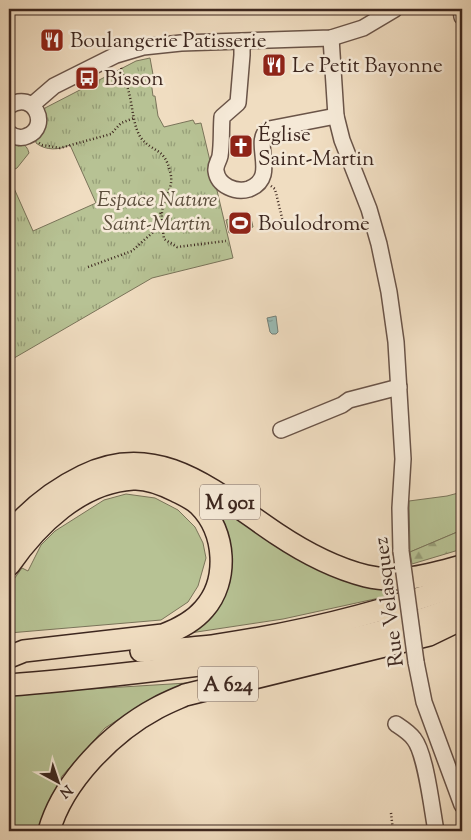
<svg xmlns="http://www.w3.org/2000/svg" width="471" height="840" font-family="'Sorts Mill Goudy',serif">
  <defs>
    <pattern id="forest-firs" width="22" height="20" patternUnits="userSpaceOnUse" patternTransform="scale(1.25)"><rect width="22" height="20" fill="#b7c294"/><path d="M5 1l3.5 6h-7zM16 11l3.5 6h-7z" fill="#969e78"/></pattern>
    <pattern id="park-tufts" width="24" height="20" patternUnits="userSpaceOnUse" patternTransform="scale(1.25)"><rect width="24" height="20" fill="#b7c294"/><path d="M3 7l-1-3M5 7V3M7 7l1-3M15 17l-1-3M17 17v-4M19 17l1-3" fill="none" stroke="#969e78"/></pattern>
    <pattern id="water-ripples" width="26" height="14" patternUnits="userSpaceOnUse" patternTransform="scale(1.25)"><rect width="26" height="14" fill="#9abbb4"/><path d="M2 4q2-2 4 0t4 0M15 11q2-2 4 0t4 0" fill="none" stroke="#7f9892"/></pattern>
  </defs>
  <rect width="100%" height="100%" fill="#f0ddc1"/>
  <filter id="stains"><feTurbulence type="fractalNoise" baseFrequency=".004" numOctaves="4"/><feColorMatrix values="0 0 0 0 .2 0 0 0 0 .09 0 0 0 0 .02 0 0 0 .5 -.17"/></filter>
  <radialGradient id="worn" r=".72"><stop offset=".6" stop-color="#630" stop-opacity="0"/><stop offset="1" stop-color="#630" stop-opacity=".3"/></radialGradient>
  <g fill="#b7c294" stroke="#7a745a">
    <polygon points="250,214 253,227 229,233 226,220"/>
    <polygon points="462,492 462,530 410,552 409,501 447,496"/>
    <polygon points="126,494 155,498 178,510 195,527 203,543 206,558 198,586 188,602 161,620 9,633 9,586 22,568 28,571 41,545 55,531 104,500"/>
    <polygon points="223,507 330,574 394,590 393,595 283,619 190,633 217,605 213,511"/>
    <polygon points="187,683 144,703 105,728 62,776 39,831 9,831 9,694"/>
  </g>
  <polygon fill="url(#forest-firs)" stroke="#7a745a" points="462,530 462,549 412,564 410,552"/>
  <g fill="url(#park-tufts)" stroke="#7a745a">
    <path d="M150 58 154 80 151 81 153 96H155L158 116 164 127 193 120 195 124 201 123 233 258 152 278 9 361V177L33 231 96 203 70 145C59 150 46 151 36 143V138L45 108 136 61Z"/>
    <path d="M11 143C20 143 26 142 29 153L17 168 9 172V146Z"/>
  </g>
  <polygon fill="url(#water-ripples)" stroke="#758078" points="276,316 278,332 276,334 272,334 270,332 267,318"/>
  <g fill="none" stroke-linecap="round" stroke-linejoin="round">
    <g stroke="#6a5448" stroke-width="18">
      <g id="minor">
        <polyline points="461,9 462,17"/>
        <polyline points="331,38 336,116 342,140 369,209 379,244 389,292 396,342 403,459 400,508 401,551"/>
        <path d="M242 41V55L238 103 222 117C221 130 222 143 220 156 219 161 215 165 216 171 218 186 236 193 249 189 280 177 250 141 269 129L336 116"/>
        <polyline points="32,105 54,86 116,55 143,47 181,43 331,38 363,28 395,9"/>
        <path d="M9 106C34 89 51 127 27 136 21 139 14 137 9 133"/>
        <polyline points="281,430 342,405 349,400 399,387"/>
        <polyline points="416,662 424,702 462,805"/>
        <path d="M396 724C402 728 410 733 414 739 426 754 432 810 436 831"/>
      </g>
    </g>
    <g stroke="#3d271f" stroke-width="24">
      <g id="highway">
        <path d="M9 534C29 510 54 490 83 476 159 438 217 494 277 534 304 552 334 568 366 576 399 584 430 575 462 566"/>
        <path d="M9 565C37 525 80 482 133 479 148 478 164 485 176 491 184 495 193 499 199 505 226 532 229 581 204 609 193 622 179 629 163 635L24 651 9 657"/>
        <path d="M141 651C166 649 192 649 217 645 301 633 383 612 462 584"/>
        <path d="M9 685C53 682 97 677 141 672 250 660 359 645 462 605"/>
        <path d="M49 831C63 781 112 732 157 708 166 703 176 699 185 695L429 635 462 619"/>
      </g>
    </g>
    <g stroke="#3d271f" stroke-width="2.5" stroke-dasharray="1 2.5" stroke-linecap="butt">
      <path d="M121 68C124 76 127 85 129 93 133 108 133 126 141 138 153 153 164 147 170 171 175 189 163 197 162 212 161 221 163 230 164 239L177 247 226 241"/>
      <polyline points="39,143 42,145 60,148 111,134 121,123 134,118"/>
      <polyline points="271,186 275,189 284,226"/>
      <polyline points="88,267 132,251 152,233 161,212"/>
      <polyline points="391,813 393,831"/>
    </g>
    <use href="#minor" stroke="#f5e9d7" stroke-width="15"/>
    <use href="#highway" stroke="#f0ddc1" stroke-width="21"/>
    <g stroke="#6a5448" stroke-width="18" stroke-linecap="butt">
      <polyline id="minor-bridge" points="401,551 416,662"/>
    </g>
    <use href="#minor-bridge" stroke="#f5e9d7" stroke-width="15"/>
  </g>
  <defs>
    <g id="restaurant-square" transform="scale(1.25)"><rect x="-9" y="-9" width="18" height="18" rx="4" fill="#8f2418" stroke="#f5e9d7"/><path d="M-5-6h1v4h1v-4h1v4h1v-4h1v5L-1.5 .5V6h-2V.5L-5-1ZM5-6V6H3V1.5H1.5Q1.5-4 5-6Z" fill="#fff"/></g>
    <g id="bus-square" transform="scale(1.25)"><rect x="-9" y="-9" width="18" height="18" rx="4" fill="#8f2418" stroke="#f5e9d7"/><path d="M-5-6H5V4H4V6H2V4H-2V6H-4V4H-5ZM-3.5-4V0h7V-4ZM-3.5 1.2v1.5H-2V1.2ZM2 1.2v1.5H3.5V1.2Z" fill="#fff"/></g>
    <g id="church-square" transform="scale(1.25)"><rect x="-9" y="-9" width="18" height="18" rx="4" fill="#8f2418" stroke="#f5e9d7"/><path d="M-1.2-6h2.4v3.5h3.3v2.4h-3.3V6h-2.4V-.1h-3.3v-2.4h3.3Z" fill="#fff"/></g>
    <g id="stadium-square" transform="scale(1.25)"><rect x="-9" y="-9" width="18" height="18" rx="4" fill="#8f2418" stroke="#f5e9d7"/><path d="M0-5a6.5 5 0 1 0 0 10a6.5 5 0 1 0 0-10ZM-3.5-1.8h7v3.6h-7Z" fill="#fff"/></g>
  </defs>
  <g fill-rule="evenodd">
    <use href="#restaurant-square" x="52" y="40"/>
    <use href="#restaurant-square" x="274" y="65"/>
    <use href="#bus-square" x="87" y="78"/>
    <use href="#church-square" x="241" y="146"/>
    <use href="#stadium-square" x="240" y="223"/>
  </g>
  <g text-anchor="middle" stroke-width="5" stroke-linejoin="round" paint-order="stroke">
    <g fill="#f5e9d7" stroke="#746156" stroke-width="1">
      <rect x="200" y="484.5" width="60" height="35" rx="4"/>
      <rect x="198" y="666.5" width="60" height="35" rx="4"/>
    </g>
    <g font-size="20" font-weight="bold" fill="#3d271f">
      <text x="230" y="509">M 901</text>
      <text x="228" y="691">A 624</text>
    </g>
    <g font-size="21" fill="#3d271f" stroke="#f5e9d7" text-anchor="start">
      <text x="70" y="47">Boulangerie Patisserie</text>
      <text x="292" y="72">Le Petit Bayonne</text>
      <text x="104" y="85">Bisson</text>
      <text x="258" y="141">Église<tspan x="258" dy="24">Saint-Martin</tspan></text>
      <text x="258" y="230">Boulodrome</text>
    </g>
    <g font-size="21" font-style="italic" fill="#5c4e3c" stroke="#f5e9d7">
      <text x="157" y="206">Espace Nature<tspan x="157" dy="24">Saint-Martin</tspan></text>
    </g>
    <g font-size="21" fill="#3d271f" stroke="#f5e9d7">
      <text transform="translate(388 602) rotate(-97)" y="7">Rue Velasquez</text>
    </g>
  </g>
  <rect width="471" height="840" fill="none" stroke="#f0ddc1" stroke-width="30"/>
  <rect x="10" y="10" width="451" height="820" fill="none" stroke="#3d271f" stroke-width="2.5"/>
  <rect x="15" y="15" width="441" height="810" fill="none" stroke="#3d271f"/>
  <g transform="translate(58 782) rotate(140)" stroke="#f5e9d7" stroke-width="4" paint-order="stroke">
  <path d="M0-4L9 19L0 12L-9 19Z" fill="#3d271f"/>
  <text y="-8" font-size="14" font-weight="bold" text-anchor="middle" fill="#3d271f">N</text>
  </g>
  <rect width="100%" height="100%" filter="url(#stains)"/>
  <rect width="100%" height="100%" fill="url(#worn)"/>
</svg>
